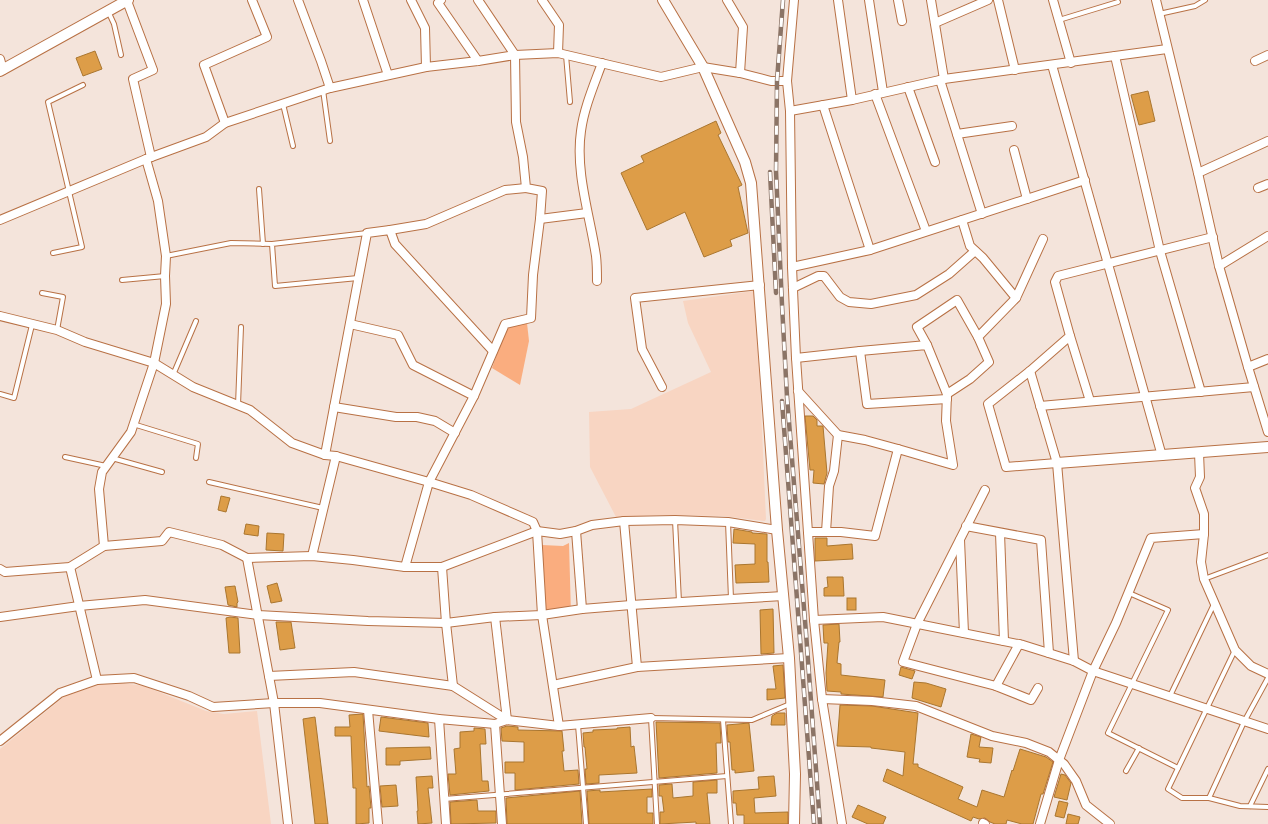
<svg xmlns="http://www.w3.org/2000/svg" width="1268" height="824" font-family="'Public Sans',sans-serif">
  <rect width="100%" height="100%" fill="#f4e4db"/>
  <g fill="#f8d5c2">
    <polygon points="754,291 756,298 766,519 765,521 723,516 663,515 616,517 590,467 589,412 631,409 711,372 688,323 683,301"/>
    <polygon points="122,683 144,686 206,711 224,714 257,711 271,824 0,824 0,749 65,696 101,684"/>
  </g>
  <g fill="#faad7f">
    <polygon points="527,323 529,341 520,385 492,368 507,327"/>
    <polygon points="569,543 571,615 546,616 542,545 563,546"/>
  </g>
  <g fill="#dd9d48" stroke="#aa762f">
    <polygon points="95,51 102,69 83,76 76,58"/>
    <polygon points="1148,91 1155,121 1139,125 1131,95"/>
    <polygon points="716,121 721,133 718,135 742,185 738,187 748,233 730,240 732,246 704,257 685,212 647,230 621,173 644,162 641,156"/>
    <polygon points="805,416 813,416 817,420 817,426 823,426 827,473 824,484 813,483 814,470 810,470"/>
    <polygon points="221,496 230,498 226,512 218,510"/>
    <polygon points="246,524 259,526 258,536 244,534"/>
    <polygon points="734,529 752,532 752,533 767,534 767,562 768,562 769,582 736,583 735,565 755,564 755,544 733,543"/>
    <polygon points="267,533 284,534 283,551 266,550"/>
    <polygon points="815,538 827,538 827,546 852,544 853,559 815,561"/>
    <polygon points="827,577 843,577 844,596 824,596 824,588 828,587"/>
    <polygon points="277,583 282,601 271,603 267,586"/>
    <polygon points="235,586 238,602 237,603 237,607 228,605 225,587"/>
    <rect x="847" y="598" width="9" height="12"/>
    <polygon points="773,609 774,653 761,654 760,610"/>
    <polygon points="230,617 238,618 240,653 229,653 226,618"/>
    <polygon points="276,622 291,622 295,648 280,650"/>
    <polygon points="839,624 840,642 839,642 837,663 841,664 841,675 885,680 883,697 841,694 841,692 827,691 826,673 828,643 824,643 823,625"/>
    <polygon points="783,665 785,698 767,700 767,689 776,689 773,666"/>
    <polygon points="901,667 915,671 912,679 899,675"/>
    <polygon points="914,682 926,683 946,689 941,707 912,698"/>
    <polygon points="840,705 872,706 918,713 913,764 918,764 918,767 963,787 958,799 977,807 982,790 1004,797 1012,770 1013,771 1020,749 1046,757 1053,762 1043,794 1041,794 1033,824 1022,824 1007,820 1006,824 995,824 990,822 985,818 979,819 973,817 971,821 883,781 887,769 903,776 905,752 871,748 871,747 837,746"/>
    <polygon points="777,713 785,713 785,725 771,725 772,716"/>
    <polygon points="363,714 367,787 369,786 371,808 369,808 369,823 356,824 356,788 353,788 351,736 335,736 335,727 350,727 349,715"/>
    <polygon points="315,717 325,798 328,824 315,824 303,719"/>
    <polygon points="381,717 428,723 429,737 379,731"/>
    <polygon points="656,722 720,723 721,743 716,743 717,773 659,778"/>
    <polygon points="749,723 754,771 735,773 735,770 732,770 730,742 728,742 727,725"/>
    <polygon points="507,726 518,727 518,730 562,731 564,751 562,751 564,771 578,770 579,784 515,790 515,773 505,773 505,762 524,762 524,742 502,741 501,728"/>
    <polygon points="630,727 631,747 634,746 637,773 599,775 599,783 586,784 585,769 587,769 585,747 584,747 583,733 593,732 593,730 617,729 617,728"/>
    <polygon points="474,728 485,729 486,744 480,744 482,781 488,781 489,791 450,795 448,774 456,774 454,749 460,748 460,732 474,731"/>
    <polygon points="971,734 981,737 979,747 993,748 991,763 979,762 980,759 967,757"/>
    <polygon points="430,747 431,759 400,761 400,765 386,765 386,748"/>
    <polygon points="1061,774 1065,775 1071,783 1067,800 1054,797"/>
    <polygon points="432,776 433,788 428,788 432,823 418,824 417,811 418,811 416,777"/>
    <polygon points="774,776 776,796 754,798 755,813 788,812 788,824 744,824 744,815 737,815 736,803 733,803 733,791 759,789 758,777"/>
    <polygon points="717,780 717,793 707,793 710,824 696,824 696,822 660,824 660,812 664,812 662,796 659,796 659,785 672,784 673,798 693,796 693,782"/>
    <polygon points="396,785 398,806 382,807 380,786"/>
    <polygon points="652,789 652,797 647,797 647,813 653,813 653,824 589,824 587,791 600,790 600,792"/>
    <polygon points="580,791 582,824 507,824 506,798"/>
    <polygon points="477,800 478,811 496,811 496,823 451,824 450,802"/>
    <polygon points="1059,801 1068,803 1064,818 1055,816"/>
    <polygon points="858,805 886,817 883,824 868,824 852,817"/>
    <polygon points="1068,814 1080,817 1078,824 1066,824"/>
  </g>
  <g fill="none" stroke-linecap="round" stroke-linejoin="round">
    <g stroke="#b87145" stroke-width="6">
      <g id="service">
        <polyline points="108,11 114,24 121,55"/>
        <polyline points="1159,14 1195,6 1205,0"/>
        <polyline points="1059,20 1118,2"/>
        <polyline points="566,55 570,102"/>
        <polyline points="323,90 330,141"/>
        <polyline points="283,104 293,146"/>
        <polyline points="259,189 263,244"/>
        <polyline points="53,253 82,247 48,102 83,85"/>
        <polyline points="166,256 231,243 272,244"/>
        <polyline points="358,278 275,286 272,244 367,233"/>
        <polyline points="122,280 165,276"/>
        <polyline points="42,293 63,297 57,330"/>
        <polyline points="173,375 196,321"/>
        <polyline points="0,394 14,398 32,325"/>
        <polyline points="238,405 241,327"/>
        <polyline points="133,424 198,444 196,458"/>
        <polyline points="65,457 106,466"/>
        <polyline points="112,458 162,472"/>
        <polyline points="209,482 323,508"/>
        <polyline points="675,520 679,602"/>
        <polyline points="728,522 731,599"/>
        <polyline points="1204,579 1268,555"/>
        <polyline points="1129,593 1168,610 1108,733 1178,768"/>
        <polyline points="1235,650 1168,789 1182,798 1209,798 1240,806 1268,807"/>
        <polyline points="1170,696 1214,604"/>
        <polyline points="723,720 731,824"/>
        <polyline points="578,725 586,824"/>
        <polyline points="1126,771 1139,748"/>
        <polyline points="1209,798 1244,722 1268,678"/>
        <polyline points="444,799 727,776"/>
        <polyline points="1250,806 1268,769"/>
        <polyline points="657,824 651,718 752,720 790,704"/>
      </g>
    </g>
    <g stroke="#b87145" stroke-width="10">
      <g id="minor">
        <polyline points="298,0 321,61 330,88"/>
        <polyline points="363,0 388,75"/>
        <polyline points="411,0 425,28 426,67"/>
        <polyline points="441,0 438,3 478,61"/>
        <polyline points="542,0 559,25 558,53"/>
        <polyline points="727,0 743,27 740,73"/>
        <polyline points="794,0 787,81 790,111 792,267 796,358 814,620 822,699 842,824"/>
        <polyline points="838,0 852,100"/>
        <polyline points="869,0 883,92"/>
        <polyline points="898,0 902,21"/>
        <polyline points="931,0 944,79"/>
        <polyline points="998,0 1015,70"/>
        <polyline points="1053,0 1071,63"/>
        <polyline points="1156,0 1198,173 1219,266 1248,367 1268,432"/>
        <polyline points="127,1 153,70 133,79 151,157"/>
        <polyline points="935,23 988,0"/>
        <polyline points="1115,56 1160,251 1201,392"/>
        <polyline points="0,59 3,70"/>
        <polyline points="1255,61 1268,55"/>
        <polyline points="1052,65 1162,456"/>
        <polyline points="940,80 982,214"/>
        <polyline points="908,87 935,162"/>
        <polyline points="875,94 926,231"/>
        <polyline points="823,105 870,250"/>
        <polyline points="790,111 852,100 944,79 1167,49"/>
        <polyline points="225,123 204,65 267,37 252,0"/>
        <polyline points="957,134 1012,126"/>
        <polyline points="1014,150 1027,199"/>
        <polyline points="1198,173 1268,141"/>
        <polyline points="1258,188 1268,184"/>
        <polyline points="540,219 587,213"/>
        <polyline points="0,220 146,159 206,137 225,123 330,88 426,67 478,61 515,55 558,53 661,77 703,67 740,73 771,81 787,81"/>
        <polyline points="962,220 970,246 983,258 1016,298"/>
        <polyline points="390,230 426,224 505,190 526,188"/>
        <polyline points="1219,266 1268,236"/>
        <polyline points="792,267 870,250 1085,180"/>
        <path d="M597 281C597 273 597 264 596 256 590 216 575 172 581 131 584 108 594 85 602 63"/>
        <polyline points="793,288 818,276 824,276 840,297 849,302 871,304 916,295 949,274 975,251"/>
        <polyline points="0,316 57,330 85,342 154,363 193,387 250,410 292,443 325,455 336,456 429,482 474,396 505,324 531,318 533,275 540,219 542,191 526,188 523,157 516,122 515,55 478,0"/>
        <polyline points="350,324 398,335 413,365 474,396"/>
        <polyline points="1070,336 1090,401"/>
        <polyline points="927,345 917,327 957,300 978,337"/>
        <polyline points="860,351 867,404 947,399"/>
        <polyline points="796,358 860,351 927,345 947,394 946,421 953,465 898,449 875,536 841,532 808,532"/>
        <polyline points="1248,367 1268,359"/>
        <polyline points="1030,371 1057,463 1074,661"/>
        <polyline points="662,387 642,349 635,298 760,285"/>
        <polyline points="798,391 838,435 865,440 898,449"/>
        <polyline points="947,394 970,379 989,362 978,337 1016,298 1043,239"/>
        <polyline points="1040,406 1254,387"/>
        <polyline points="334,407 396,417 417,417 435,421 455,433"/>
        <polyline points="1199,453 1200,477 1195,488 1204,514 1204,534 1201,562 1204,579 1235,650 1251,666 1268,674"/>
        <polyline points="325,455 367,233 390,230 395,244 493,351"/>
        <polyline points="1057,463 1006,467 988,404 1030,371 1070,336 1055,282 1058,276 1213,237"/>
        <polyline points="985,490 917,624 903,662 996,686 1031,700 1038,688"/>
        <polyline points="624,521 637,667"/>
        <polyline points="966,526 1041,540 1049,653"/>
        <polyline points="576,531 582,609"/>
        <polyline points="826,532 829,486 834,471 838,435"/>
        <polyline points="1000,533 1004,641"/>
        <polyline points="960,540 964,633"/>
        <polyline points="104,546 99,489 102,472 131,432 154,363 166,304 165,276 166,256 158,201 146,159"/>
        <polyline points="312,556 336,456"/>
        <polyline points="247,558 274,703 288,824"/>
        <polyline points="70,567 97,680"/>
        <polyline points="405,567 429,482 471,495 533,522 537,531 542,615 559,726"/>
        <polyline points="442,567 446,623 453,686"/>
        <polyline points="0,569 5,572 70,567 104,546 162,541 169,532 222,545 247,558 312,556 353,560 405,567 442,567 537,531 560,534 576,531 592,525 624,521 675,520 728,522 777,530"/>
        <polyline points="0,617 79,606 145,600 258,615 368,621 446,623 495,617 542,615 582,609 631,605 783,596"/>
        <polyline points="495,617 507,720"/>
        <polyline points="814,620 883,617 1023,645 1074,661 1093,671 1268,729"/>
        <polyline points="269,676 354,672 453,686 507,720"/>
        <polyline points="553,685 637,667 789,658"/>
        <polyline points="996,686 1019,644"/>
        <polyline points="822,699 872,701 916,706 992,736 1026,743 1049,752 1064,764 1076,781 1086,805 1110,824"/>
        <polyline points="368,710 378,824"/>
        <polyline points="439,719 446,824"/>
        <polyline points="495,724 502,824"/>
        <polyline points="0,741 60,693 97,680 134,678 189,696 213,707 274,703 320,703 439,719 495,724 507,720 559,726 651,718"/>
        <polyline points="983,823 985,824"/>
        <polyline points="1040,824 1059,760 1093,671 1116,623 1151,538 1204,534"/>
      </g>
    </g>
    <g stroke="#b87145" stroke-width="12">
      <g id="tertiary">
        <polyline points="663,0 703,67 745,162 751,183 777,530 789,658 795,774 794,824"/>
        <polyline points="0,71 128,0"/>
        <polyline points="1057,463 1268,447"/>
      </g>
    </g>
    <use href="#service" stroke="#fff" stroke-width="4"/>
    <use href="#minor" stroke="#fff" stroke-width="8"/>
    <use href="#tertiary" stroke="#fff" stroke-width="10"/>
    <g stroke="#8b7466" stroke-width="4.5">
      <g id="rail">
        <polyline points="783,0 777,81 776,171 782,305 787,397 806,633 820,824"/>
        <polyline points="770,172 776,293"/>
        <polyline points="782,401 814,824"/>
      </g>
    </g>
    <use href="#rail" stroke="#fff" stroke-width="3" stroke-dasharray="9" stroke-linecap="butt"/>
  </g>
</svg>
